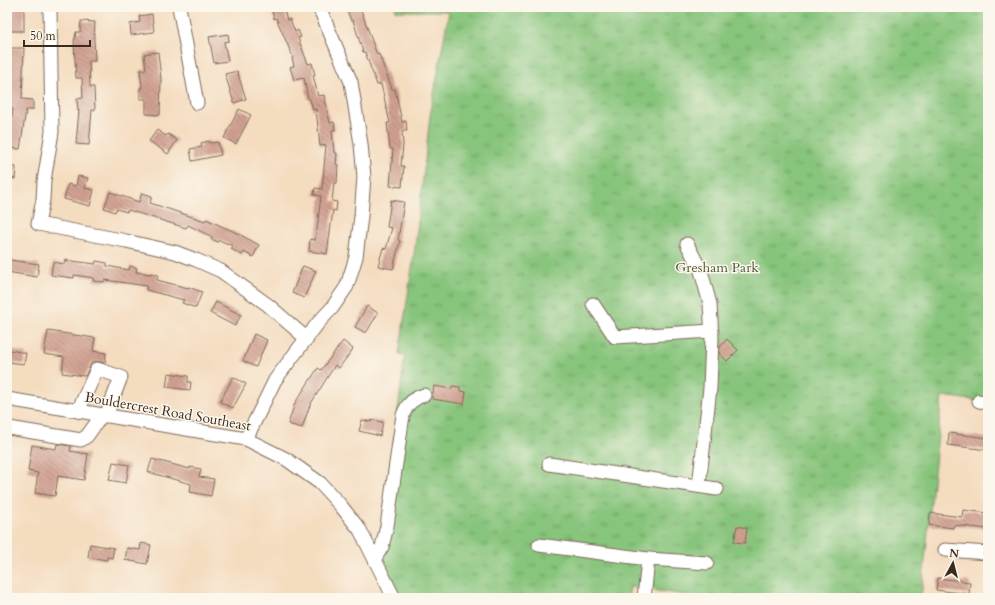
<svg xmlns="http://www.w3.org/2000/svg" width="995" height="605" font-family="Cardo,serif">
  <defs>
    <pattern id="park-tufts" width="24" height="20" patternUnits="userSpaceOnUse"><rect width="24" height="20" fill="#87c47b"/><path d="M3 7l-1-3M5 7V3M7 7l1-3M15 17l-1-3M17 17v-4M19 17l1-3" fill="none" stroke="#709f64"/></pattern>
    <pattern id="building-back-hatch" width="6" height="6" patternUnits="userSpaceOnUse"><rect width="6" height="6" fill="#d1a192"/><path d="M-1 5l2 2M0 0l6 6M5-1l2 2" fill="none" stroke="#ab8377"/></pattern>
  </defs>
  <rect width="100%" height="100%" fill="#fbf7ec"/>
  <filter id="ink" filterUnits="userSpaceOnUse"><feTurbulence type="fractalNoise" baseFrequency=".025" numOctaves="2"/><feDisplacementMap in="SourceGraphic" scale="8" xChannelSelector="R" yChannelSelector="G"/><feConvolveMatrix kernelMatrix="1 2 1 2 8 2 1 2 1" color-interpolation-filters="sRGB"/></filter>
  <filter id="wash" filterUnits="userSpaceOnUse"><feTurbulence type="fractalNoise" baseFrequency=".012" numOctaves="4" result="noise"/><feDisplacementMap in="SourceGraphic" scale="16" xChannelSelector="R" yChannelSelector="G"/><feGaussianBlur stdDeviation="0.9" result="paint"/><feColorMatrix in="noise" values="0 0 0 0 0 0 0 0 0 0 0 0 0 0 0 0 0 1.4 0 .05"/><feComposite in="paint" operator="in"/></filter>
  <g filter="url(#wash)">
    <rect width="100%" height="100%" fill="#f4dcbf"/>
    <polygon fill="url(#park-tufts)" stroke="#61774c" points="395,7 988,7 988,402 942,396 921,598 707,598 630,587 628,598 393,598 377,570 405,355 399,354 415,248 430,116 449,11 396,11"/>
    <g id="blocks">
      <g fill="url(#building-back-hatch)">
        <rect x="7" y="7" width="17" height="24"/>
        <polygon points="271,7 283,7 287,20 290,19 295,32 298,30 301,37 298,38 308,64 312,63 315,75 313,75 318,96 324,95 330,123 334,122 335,130 332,130 334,153 337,153 336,164 338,165 337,183 334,183 332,201 337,202 336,211 333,210 327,254 309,251 310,239 315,240 317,229 321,196 314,195 315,188 322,189 326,145 320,146 316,109 313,110 310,99 308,99 304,78 294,80 290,67 294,66 292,58 293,57 276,18 274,19"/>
        <polygon points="346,7 360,7 377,55 379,54 392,89 395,89 402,122 406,121 407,131 402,131 403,145 401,166 404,166 402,187 390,186 393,149 390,149 387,123 390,123 381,84 377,85 365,52 363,52 353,20 351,21"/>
        <polygon points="152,14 154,32 131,35 130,24 140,22 139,16"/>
        <polygon points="81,21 95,22 94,38 95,61 89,61 90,87 94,87 95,110 92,110 89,145 76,144 79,110 78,111 77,99 83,98 82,78 76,78 74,43 76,32 80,32"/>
        <polygon points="228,34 229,41 224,42 228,61 214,63 209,37"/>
        <polygon points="11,48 24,48 22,99 33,100 33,110 26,110 20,149 8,148 13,109 8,109 9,87 10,87"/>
        <polygon points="158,52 161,79 160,115 146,114 146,99 140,99 140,88 142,88 140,70 146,70 144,54"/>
        <polygon points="237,71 246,99 234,103 225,74"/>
        <polygon points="239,109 251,115 236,144 224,138"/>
        <polygon points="157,130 166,136 168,134 177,140 168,154 149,141"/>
        <polygon points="209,141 210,143 218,142 221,155 192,161 190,149 202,147 201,143"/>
        <polygon points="7,166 16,167 15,179 7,178"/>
        <polygon points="78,176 88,178 85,188 94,190 90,206 64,199 68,184 76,186"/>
        <polygon points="110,192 139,202 142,193 152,196 150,203 205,221 206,219 239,234 259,245 253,257 244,252 242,255 231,249 233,246 219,240 218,242 211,239 212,237 188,225 186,228 128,210 127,212 116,209 115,212 104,208"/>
        <polygon points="391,200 404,202 398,240 400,241 393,269 378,266 383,248 386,249 392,228 387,227"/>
        <polygon points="9,260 39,264 37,277 7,272"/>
        <polygon points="65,260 95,264 96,261 107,263 107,266 129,270 130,266 137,268 136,272 150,274 150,273 158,275 157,280 188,288 188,287 202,292 196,308 182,303 184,300 146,290 147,286 105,280 104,282 93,281 94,278 74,275 74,278 51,275 53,262 64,264"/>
        <polygon points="303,266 316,271 304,298 292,293"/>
        <polygon points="216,302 241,315 235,326 210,313"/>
        <polygon points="367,306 378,313 366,333 355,327"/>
        <polygon points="48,331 95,338 93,351 106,353 105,363 96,361 92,362 85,376 62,373 64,357 44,354"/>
        <polygon points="254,334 267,340 256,367 243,361"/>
        <polygon points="727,339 738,350 727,361 719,353 720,347"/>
        <polygon points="343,341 353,349 339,368 335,365 310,405 302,428 288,424 295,403 318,368 321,370"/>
        <polygon points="10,350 26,353 24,364 8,362"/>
        <polygon points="168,373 188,376 188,382 191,382 190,390 166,387"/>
        <polygon points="233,377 246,384 233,408 220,402"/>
        <polygon points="434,386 452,389 452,386 460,387 460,391 466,392 464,404 432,399"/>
        <polygon points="362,420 371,422 372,420 383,422 380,436 359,431"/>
        <polygon points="949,433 988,438 988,450 948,445"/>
        <polygon points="57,444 71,446 70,451 88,454 84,480 58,476 55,496 35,493 38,473 28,471 32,445 56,449"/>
        <polygon points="152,459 190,469 190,467 201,469 199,477 214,479 211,496 190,492 191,484 148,472"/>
        <polygon points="113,462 129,465 126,483 109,480"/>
        <polygon points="963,510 988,513 988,529 954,525 953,528 929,525 930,513 962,517"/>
        <polygon points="737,526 747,528 745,543 734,542"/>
        <polygon points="141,543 151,545 147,564 125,560 127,548 140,550"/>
        <polygon points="90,544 114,548 112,558 107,557 107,560 88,557"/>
        <polygon points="938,578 970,582 969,594 936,590"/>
      </g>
    </g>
  </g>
  <g filter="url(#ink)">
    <use href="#blocks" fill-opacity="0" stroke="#7c6856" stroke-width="1"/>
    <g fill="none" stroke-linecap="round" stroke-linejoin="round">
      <g stroke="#7c6856" stroke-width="15">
        <g id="minor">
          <polyline points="50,7 52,132 44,181 43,200 38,224 126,241 175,252 196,260 221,271 268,305 307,339"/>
          <polyline points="179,7 197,103"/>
          <polyline points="687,244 701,271 710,304 712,338 710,388 699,486"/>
          <polyline points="593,304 615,337 712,331"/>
          <polyline points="7,399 246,439 286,459 320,483 341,506 360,530 394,598"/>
          <polyline points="979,401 988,403"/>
          <polyline points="78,411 97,369 121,377 106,416"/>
          <polyline points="7,426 9,428 81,440 87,436 102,415"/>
          <polyline points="246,439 275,380 318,323 332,308 347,286 356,257 361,216 364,177 361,144 351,82 319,7"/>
          <polyline points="549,464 717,489"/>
          <polyline points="539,545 648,559"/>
          <polyline points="945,550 988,553"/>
          <path d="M375 558 382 547 387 526 403 415C407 404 413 398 424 395"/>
          <polyline points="644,598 648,559 707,563"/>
        </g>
      </g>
      <use href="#minor" stroke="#fff" stroke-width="13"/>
    </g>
  </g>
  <g text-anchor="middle" stroke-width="3" stroke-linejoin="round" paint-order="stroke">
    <g font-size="14" fill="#52583a" stroke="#fbf7ec">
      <text x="717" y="272">Gresham Park</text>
    </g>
    <g font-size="14" fill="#3b2a1e" stroke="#fbf7ec">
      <text transform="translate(168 411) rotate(10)" y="5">Bouldercrest Road Southeast</text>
    </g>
  </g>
  <rect width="995" height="605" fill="none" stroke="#fbf7ec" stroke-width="24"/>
  <g transform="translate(953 563) rotate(7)" stroke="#fbf7ec" stroke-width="3" paint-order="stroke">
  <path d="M0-3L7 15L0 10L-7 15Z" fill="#3b2a1e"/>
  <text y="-6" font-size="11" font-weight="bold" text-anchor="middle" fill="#3b2a1e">N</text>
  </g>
  <path d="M24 40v6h66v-6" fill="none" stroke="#3b2a1e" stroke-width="2"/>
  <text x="30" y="40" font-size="12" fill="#3b2a1e" stroke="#fbf7ec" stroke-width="3" paint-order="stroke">50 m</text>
</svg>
